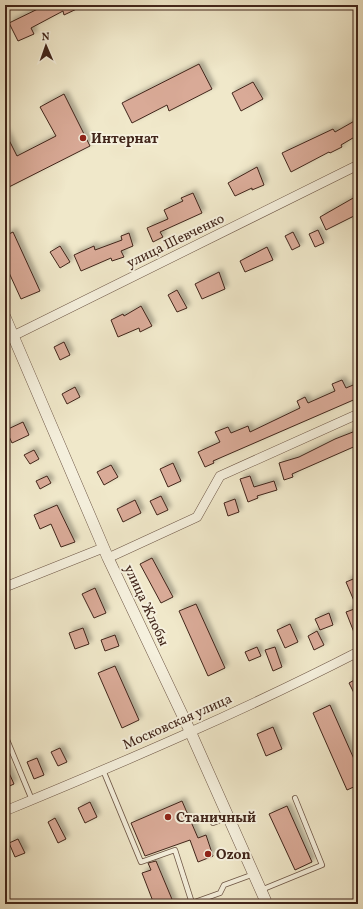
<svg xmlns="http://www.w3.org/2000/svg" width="363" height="909" font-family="Vollkorn,serif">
  <defs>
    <filter id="shadow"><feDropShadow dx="3.5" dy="-3.5" stdDeviation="2" flood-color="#0004"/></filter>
  </defs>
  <rect width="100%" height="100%" fill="#f0e8ca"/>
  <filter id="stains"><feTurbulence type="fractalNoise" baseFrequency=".005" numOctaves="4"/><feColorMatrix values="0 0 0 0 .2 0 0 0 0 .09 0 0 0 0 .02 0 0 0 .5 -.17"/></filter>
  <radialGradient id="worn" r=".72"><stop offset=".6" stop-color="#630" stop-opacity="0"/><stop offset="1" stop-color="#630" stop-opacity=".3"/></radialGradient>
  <g fill="#d9aa97" stroke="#41251a" filter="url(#shadow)">
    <polygon points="46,5 85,5 64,15 63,11 31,28 34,34 18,41 9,23"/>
    <polygon points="199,64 212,89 169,111 167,105 132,123 122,103"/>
    <polygon points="253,82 263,99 241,111 232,93"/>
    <polygon points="64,94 90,146 5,189 5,132 17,156 56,136 40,107"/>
    <polygon points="358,119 358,135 341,145 342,147 330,153 329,152 291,172 282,153 333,129 335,132"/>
    <polygon points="257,167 264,185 252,190 252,188 235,196 228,183"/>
    <polygon points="193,193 202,213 160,232 163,237 153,242 147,228 168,219 164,210 183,201 181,198"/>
    <polygon points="355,197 358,205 358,214 326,230 320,217"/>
    <polygon points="318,230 324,243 315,247 309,234"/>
    <polygon points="13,232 40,291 21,299 5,264 5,236"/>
    <polygon points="293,232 300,246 292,250 285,236"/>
    <polygon points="129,233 133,246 121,251 124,257 112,261 111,258 81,271 74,255 94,246 95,250 122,240 121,236"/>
    <polygon points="60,246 70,262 60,268 50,252"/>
    <polygon points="267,247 273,260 245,272 240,261"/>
    <polygon points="219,272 225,289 202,299 195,284"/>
    <polygon points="177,290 187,308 177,312 168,295"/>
    <polygon points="141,306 152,326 140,332 139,328 118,337 111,320 123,314 124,316"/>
    <polygon points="64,342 70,355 60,360 54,347"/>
    <polygon points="342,380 346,388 358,383 358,398 213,461 214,463 205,467 198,452 220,442 215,432 228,427 231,433 248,426 250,432 300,408 297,401 305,397 308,403 335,391 332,384"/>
    <polygon points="75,387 80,397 67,404 62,394"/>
    <polygon points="23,422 29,435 12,443 6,430"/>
    <polygon points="358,430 358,445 292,474 293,477 284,480 279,463 299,457 335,439"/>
    <polygon points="34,450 39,459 30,464 24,455"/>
    <polygon points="173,463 181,481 168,487 160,469"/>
    <polygon points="111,465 118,477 104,485 97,472"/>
    <polygon points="47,476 51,483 40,489 36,481"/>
    <polygon points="250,476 254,487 274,481 277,490 257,496 258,498 248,502 240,479"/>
    <polygon points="161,496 168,510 157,515 150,501"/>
    <polygon points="235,499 239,512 228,516 224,503"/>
    <polygon points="135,500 141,513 123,522 117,509"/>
    <polygon points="57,505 75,542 61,547 51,524 40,529 34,515"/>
    <polygon points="152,558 173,597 161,603 140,564"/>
    <polygon points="358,577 358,640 357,640 346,612 357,608 346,582"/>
    <polygon points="95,588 106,613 94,618 82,594"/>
    <polygon points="196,604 225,668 208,676 179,611"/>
    <polygon points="329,613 333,625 320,630 315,619"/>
    <polygon points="290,624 298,642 285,648 277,630"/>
    <polygon points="83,628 89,644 75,649 69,633"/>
    <polygon points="317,631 324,645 314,650 308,636"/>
    <polygon points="115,635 119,646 105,651 101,640"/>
    <polygon points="257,647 261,656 249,661 245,652"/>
    <polygon points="275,647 282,667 273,671 265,650"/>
    <polygon points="115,666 139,720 122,728 98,673"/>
    <polygon points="358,678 358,701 349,683"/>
    <polygon points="330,705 358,768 358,785 347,790 313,713"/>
    <polygon points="273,727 282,749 266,756 257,734"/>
    <polygon points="60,748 67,762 58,766 51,752"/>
    <polygon points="37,758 44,775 34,779 27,762"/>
    <polygon points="5,764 14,784 5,788"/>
    <polygon points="182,801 198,838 206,835 213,856 198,862 190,840 145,856 131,823"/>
    <polygon points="90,802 97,817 85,823 78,808"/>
    <polygon points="287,806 312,862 295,870 269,814"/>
    <polygon points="55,818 66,839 58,843 48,822"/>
    <polygon points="18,839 25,853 15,857 9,843"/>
    <polygon points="156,861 174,904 154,904 142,873 151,870 148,863"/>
  </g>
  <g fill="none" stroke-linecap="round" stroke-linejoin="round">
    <g stroke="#6d5646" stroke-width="6">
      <g id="service">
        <polyline points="5,735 32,800"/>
        <polyline points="103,770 141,862 175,850 192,903 220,893 224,885 254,874"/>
        <polyline points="213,823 228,817"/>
        <polyline points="261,890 322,865 295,798"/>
      </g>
    </g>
    <g stroke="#6d5646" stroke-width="10">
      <g id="minor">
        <polyline points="5,340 358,165"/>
        <polyline points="108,558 197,517 220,476 358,414"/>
        <polyline points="5,587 103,548"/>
        <path d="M5 811C124 762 243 711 358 652"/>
      </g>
    </g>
    <g stroke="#6d5646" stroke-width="12">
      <polyline id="tertiary" points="5,317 108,558 190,731 267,904"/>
    </g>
    <use href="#service" stroke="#f5f0dd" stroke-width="4.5"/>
    <use href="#minor" stroke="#f5f0dd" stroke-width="9"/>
    <use href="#tertiary" stroke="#f5f0dd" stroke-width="11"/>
  </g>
  <g fill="#8f2418" stroke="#f5f0dd" stroke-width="1.5">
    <circle cx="83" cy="138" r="4"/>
    <circle cx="168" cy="817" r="4"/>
    <circle cx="208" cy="854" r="4"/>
  </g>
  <g text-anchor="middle" stroke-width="4" stroke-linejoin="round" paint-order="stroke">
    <g font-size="14" font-weight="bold" fill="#41251a" stroke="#f5f0dd" text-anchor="start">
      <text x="91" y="143">Интернат</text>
      <text x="176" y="822">Станичный</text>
      <text x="216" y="859">Ozon</text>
    </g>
    <g font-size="14" fill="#41251a" stroke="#f5f0dd">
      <text transform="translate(175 240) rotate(-26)" y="5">улица Шевченко</text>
      <text transform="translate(147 605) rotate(65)" y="5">улица Жлобы</text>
      <text transform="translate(177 721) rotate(-24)" y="5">Московская улица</text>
    </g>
  </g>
  <rect width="363" height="909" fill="none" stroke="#f0e8ca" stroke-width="20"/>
  <rect x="6" y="6" width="351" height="897" fill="none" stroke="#41251a" stroke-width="2"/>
  <rect x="10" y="10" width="343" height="889" fill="none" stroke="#41251a"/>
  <g transform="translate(46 46) rotate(358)" stroke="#f5f0dd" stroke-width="3" paint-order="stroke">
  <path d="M0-3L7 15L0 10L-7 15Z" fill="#41251a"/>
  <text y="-6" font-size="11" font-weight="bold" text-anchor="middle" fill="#41251a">N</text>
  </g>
  <rect width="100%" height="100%" filter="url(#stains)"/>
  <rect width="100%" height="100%" fill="url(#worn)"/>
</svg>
